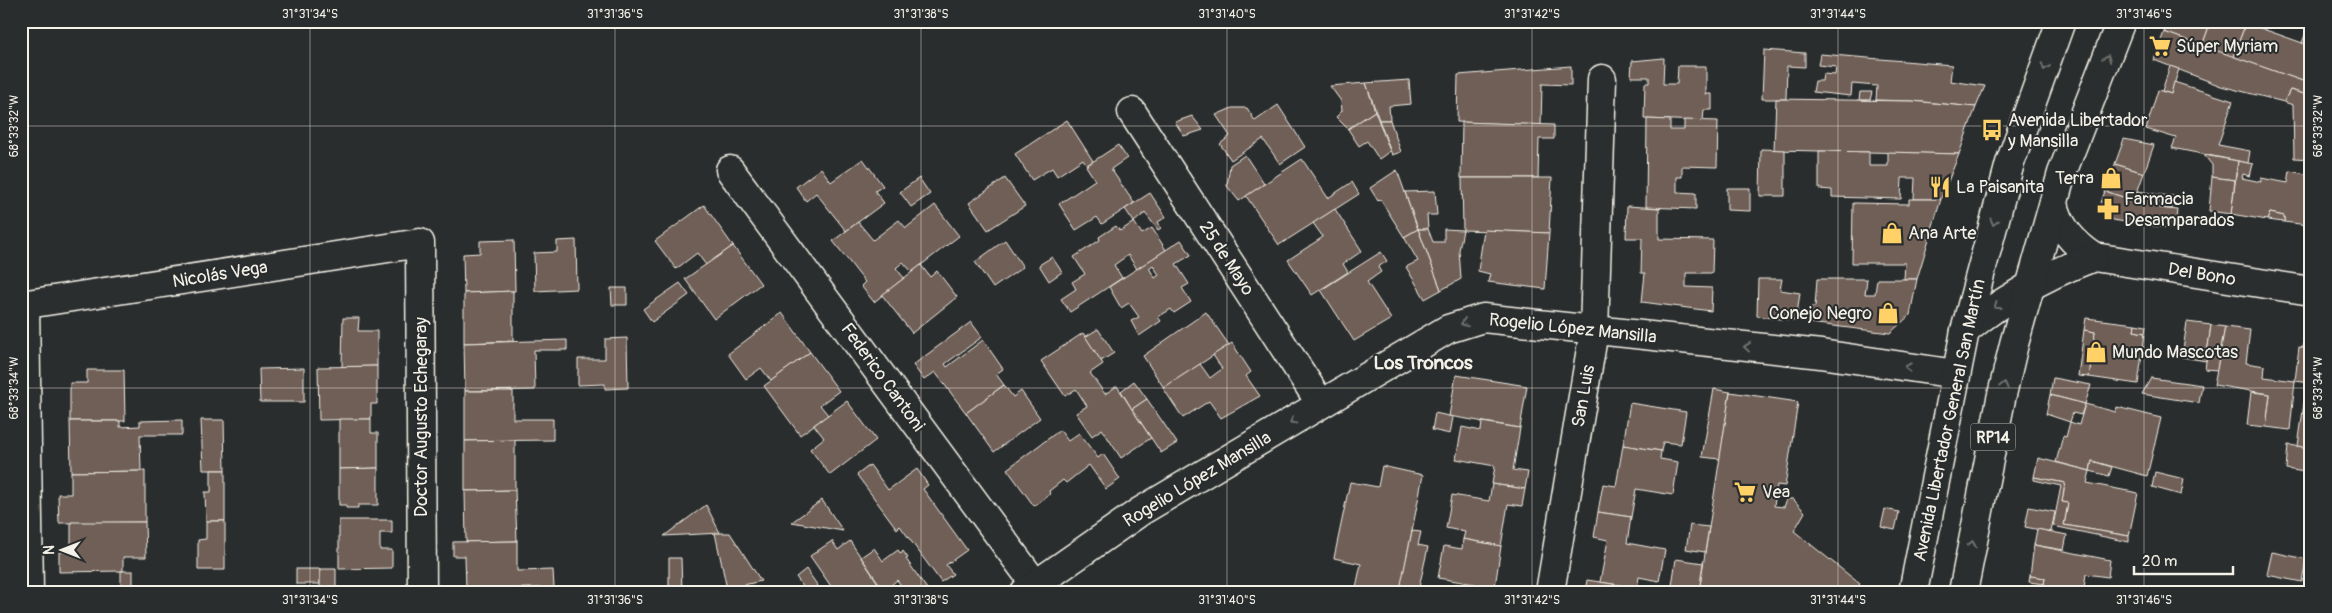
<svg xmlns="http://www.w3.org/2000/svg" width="2332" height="613" font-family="Pangolin,sans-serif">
  <rect width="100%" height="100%" fill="#2a2d2e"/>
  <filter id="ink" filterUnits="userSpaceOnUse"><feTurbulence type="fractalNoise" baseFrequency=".02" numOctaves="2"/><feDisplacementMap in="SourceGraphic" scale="10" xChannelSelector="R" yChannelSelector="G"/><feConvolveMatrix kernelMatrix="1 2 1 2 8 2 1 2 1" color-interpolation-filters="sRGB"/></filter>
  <g filter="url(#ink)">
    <g fill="#6f5e56" stroke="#f4f1e8" fill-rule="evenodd">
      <polygon points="2168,21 2211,21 2202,46 2164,32"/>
      <polygon points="2211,21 2246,23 2233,57 2202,46"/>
      <polygon points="2242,21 2260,21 2258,27"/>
      <polygon points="2246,23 2311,46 2311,84 2233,57"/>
      <polygon points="2164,32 2311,84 2311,96 2290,90 2284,102 2221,86 2154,60"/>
      <polygon points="2306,32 2311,34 2311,46 2302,43"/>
      <polygon points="1764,50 1805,53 1805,67 1787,66 1786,99 1762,99"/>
      <polygon points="1820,54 1952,65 1950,81 1985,86 1976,107 1912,101 1876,100 1877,86 1852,84 1851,96 1813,92 1815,81 1822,81 1823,74 1835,75 1836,67 1818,65"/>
      <polygon points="1664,58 1663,84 1677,84 1678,66 1706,66 1706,94 1712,94 1712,110 1704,110 1703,121 1644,119 1645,83 1649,83 1649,77 1631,77 1632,61"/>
      <polygon points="1571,66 1571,85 1542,84 1541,125 1457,122 1458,75"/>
      <polygon points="2170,66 2179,69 2171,94 2162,91"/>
      <polygon points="1409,80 1411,104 1389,106 1390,120 1379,120 1366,83"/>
      <polygon points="2174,82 2233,101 2218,145 2250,151 2248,163 2172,148 2176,138 2146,129 2158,90 2171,94"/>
      <polygon points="1366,83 1375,111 1348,129 1336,117 1342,111 1341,101 1330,86"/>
      <polygon points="2290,90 2311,96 2311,159 2294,158 2293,105 2284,102"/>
      <polygon points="1860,92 1872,92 1870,100 1859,100"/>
      <polygon points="1776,99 1912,101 1976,107 1959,154 1774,150"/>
      <polygon points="1278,105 1305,147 1280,164 1263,139 1231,160 1220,144 1230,136 1216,115 1232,108 1247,108 1255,121"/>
      <polygon points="1375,111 1390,151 1379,159 1367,141 1359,146 1348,129"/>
      <polygon points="1192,116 1203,130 1184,136 1175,122"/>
      <polygon points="1647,119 1670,120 1670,130 1684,130 1684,120 1718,121 1717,167 1682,166 1682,177 1677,177 1677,192 1696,193 1696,209 1646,207"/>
      <polygon points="1067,120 1093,161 1087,165 1083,159 1057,176 1052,168 1032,180 1015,154"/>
      <polygon points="1379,120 1390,120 1401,152 1392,155"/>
      <polygon points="1462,122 1554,125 1554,139 1539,139 1538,178 1461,178"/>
      <polygon points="2124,139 2154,145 2144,173 2115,164"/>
      <polygon points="1118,145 1127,158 1111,169 1134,203 1102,224 1097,217 1076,230 1059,204 1095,180 1086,166"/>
      <polygon points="1761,149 1785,150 1785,196 1760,196"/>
      <polygon points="1819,151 1869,152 1869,166 1888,166 1888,152 1959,154 1941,199 1914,199 1915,178 1902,178 1901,199 1832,197 1832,190 1819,189"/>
      <polygon points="1245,155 1264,184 1239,201 1227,186 1230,165"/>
      <polygon points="2204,155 2238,161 2235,180 2212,177 2212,165"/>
      <polygon points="863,159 883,186 875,191 884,203 846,231 816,193 806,201 796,187 821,168 831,182"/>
      <polygon points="1302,159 1328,198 1352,182 1359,194 1279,245 1246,196"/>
      <polygon points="2238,161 2253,164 2250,176 2243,174 2242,178 2261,182 2261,178 2288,183 2290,171 2311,175 2308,225 2284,222 2284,216 2270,213 2267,220 2231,214"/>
      <polygon points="2115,164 2144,173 2134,201 2105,191"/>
      <polygon points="1397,170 1418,229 1404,237 1380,199 1378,201 1370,188"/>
      <polygon points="2212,177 2235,180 2231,214 2209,211"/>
      <polygon points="919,178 930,194 911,207 900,192"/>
      <polygon points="1005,178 1025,206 988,230 969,203"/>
      <polygon points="1462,178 1552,178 1549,233 1463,230"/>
      <polygon points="1727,188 1750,188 1750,211 1727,210"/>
      <polygon points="1435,191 1437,215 1427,215 1428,229 1418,229 1405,192"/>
      <polygon points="2105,191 2134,201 2138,191 2161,195 2159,208 2178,210 2176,229 2112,220 2101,203"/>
      <polygon points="1150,193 1166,217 1158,222 1161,228 1158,230 1145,213 1134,222 1125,209"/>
      <polygon points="2161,195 2174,196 2172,209 2159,208"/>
      <polygon points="1909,199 1941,199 1917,279 1904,279 1905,263 1852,263 1853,203 1909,204"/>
      <polygon points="704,205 733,246 706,265 697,253 676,269 655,241"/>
      <polygon points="935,205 959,236 912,272 903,262 896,268 904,278 874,302 861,286 865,282 833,241 858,222 873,240 899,220 906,228"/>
      <polygon points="1627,206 1659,208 1659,239 1713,240 1712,273 1686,273 1686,287 1712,288 1711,311 1642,302 1645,273 1641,273 1642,238 1626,238"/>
      <polygon points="1335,209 1362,251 1343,264 1348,272 1312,295 1288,260 1323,237 1313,223"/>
      <polygon points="2270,213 2284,216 2284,222 2267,220"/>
      <polygon points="1134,222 1142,234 1152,228 1166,250 1137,269 1128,255 1114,265 1122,278 1070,312 1061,299 1076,289 1072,282 1085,274 1074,257 1100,240 1099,237 1116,226 1120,231"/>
      <polygon points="1418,229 1428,229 1433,242 1444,242 1444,229 1463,230 1459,250 1461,279 1441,290"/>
      <polygon points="1418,229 1441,290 1425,299 1406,267 1418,261 1404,237"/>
      <polygon points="1484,230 1549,233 1545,289 1488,282 1490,274 1478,271"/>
      <polygon points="514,240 515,291 464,293 463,254 480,253 480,241"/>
      <polygon points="576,240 577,289 535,291 534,253 557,252 557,241"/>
      <polygon points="1005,240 1023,267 993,288 975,262"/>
      <path d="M1181 240 1191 255 1176 264 1189 284 1182 288 1191 302 1174 313 1171 309 1158 317 1161 321 1139 336 1131 321 1139 317 1129 303 1121 308 1109 287ZM1153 265 1159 275 1155 278 1149 268Z"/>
      <polygon points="733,246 761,284 714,319 685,279"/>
      <polygon points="1381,252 1387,261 1378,267 1381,272 1367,282 1391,319 1354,341 1321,290"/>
      <polygon points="1052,257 1062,272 1049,281 1039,265"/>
      <polygon points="921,265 930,277 937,271 957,297 912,333 882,295"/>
      <polygon points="1758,279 1782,279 1780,290 1800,293 1796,321 1757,316"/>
      <polygon points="1817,279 1867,279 1865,294 1875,294 1877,279 1917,279 1910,315 1890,333 1809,323 1811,307 1815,307"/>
      <polygon points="680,283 689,295 652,322 643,309"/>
      <polygon points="611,288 627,288 627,305 612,305"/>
      <polygon points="513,291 513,341 464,343 464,293"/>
      <polygon points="1206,312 1229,345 1164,388 1143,356"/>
      <polygon points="782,313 810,352 771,381 761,368 746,379 728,354"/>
      <polygon points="343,318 359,318 358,331 377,331 377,366 342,367"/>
      <polygon points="2086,318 2135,324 2134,331 2145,333 2138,384 2089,377 2095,332 2084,330"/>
      <polygon points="971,322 982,337 945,364 947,367 983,340 1003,369 996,374 1004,385 966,413 935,372 924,380 913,365"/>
      <polygon points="2187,322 2211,325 2206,361 2182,357"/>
      <polygon points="2135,324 2146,326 2145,333 2134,331"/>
      <polygon points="2211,325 2225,327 2217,370 2205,369"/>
      <polygon points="2225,327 2250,330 2246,363 2265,366 2264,377 2295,381 2290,430 2266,427 2270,394 2214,385"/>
      <polygon points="1098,329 1114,353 1101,361 1085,337"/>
      <polygon points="2084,330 2095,332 2089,377 2078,376"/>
      <polygon points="1083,333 1103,364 1090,373 1105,394 1117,386 1151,438 1121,458 1102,429 1092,436 1076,413 1087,406 1076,389 1065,396 1041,361"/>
      <polygon points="2305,337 2311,338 2311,349 2303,348"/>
      <polygon points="627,338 628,388 605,389 605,384 578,385 578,359 605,359 605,339"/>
      <polygon points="567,340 567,350 534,350 535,390 465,391 464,343"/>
      <polygon points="1232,343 1251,372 1246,376 1260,396 1221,418 1209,401 1183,418 1163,388 1200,364 1210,378 1222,369 1213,355"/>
      <polygon points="2299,347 2311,349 2311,383 2295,381"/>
      <polygon points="810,352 839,391 820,405 828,415 800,435 764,386"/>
      <polygon points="377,366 377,404 371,404 371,419 319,420 318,367"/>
      <polygon points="304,368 304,402 260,402 259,369"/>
      <polygon points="87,370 124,370 125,421 70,421 70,383 87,383"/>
      <polygon points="1456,375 1527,386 1520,428 1449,416"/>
      <polygon points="2053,378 2091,385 2085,404 2050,395"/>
      <polygon points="2151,378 2202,385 2199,403 2142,394"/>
      <polygon points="1134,381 1147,399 1132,409 1121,391"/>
      <polygon points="1004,385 1013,397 1021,391 1040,418 994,452 966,413"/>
      <polygon points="1714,389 1730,392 1720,459 1702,457"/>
      <polygon points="465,391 513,391 513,419 553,419 553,440 465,441"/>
      <polygon points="1730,392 1798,402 1785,486 1777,485 1774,506 1784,507 1787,499 1793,499 1805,512 1794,531 1860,584 1854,592 1699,592"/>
      <polygon points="2251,392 2270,394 2266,427 2247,425"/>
      <polygon points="2050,395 2085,404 2081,415 2073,413 2070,422 2046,414"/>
      <polygon points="2305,396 2311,397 2311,448 2298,446"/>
      <polygon points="1147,399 1177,443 1161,453 1132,409"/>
      <polygon points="847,401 876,440 830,475 810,449 824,438 814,425"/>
      <polygon points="1630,403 1686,412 1681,444 1663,442 1661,451 1623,445"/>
      <polygon points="2085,404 2116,412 2117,407 2161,418 2147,476 2092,461 2090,471 2056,462 2063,436 2066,437 2070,422 2079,425"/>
      <polygon points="1435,413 1453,417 1450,434 1432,430"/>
      <polygon points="339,419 371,419 371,433 378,433 378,468 339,469"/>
      <polygon points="182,420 182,435 140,435 141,471 71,472 70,421 120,421 120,427 140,426 140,421"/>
      <polygon points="201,420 224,420 225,470 203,470"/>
      <polygon points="1482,422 1520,428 1513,470 1528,472 1525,489 1492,484 1495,466 1456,459 1462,427 1481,431"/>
      <polygon points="1060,430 1068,441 1079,433 1098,458 1103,454 1120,479 1106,489 1089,465 1066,483 1063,480 1049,491 1050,494 1034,506 1007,469"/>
      <polygon points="515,440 515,490 465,491 465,441"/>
      <polygon points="1623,445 1661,451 1660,459 1678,462 1673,495 1636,489 1631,517 1598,512 1603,484 1616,486"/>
      <polygon points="2288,445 2311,448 2311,473 2286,469"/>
      <polygon points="2038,458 2090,471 2087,483 2138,493 2129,536 2064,525 2068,503 2062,502 2065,483 2034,477"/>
      <polygon points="2092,461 2112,467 2109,476 2090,471"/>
      <polygon points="870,465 888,490 917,469 928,485 923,489 967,550 946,565 953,574 941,582 900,526 897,529 857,475"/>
      <polygon points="1382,466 1423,475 1400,592 1355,592 1361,564 1334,558 1350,482 1378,487"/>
      <polygon points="378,468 378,505 358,505 358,508 346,508 346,505 339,505 339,469"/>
      <polygon points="211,470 225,470 225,521 206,521 205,492 211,492"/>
      <polygon points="145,471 145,522 59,523 58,494 71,494 71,472"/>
      <polygon points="2155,472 2184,479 2181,495 2152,487"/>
      <polygon points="2034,477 2065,483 2062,502 2068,503 2064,525 2129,536 2129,542 2053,526 2061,486 2034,480"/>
      <polygon points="1492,484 1525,489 1522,506 1508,504 1501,546 1463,539 1465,532 1446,528 1452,495 1489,501"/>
      <polygon points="515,490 517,541 466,542 465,491"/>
      <polygon points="822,500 843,531 792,522"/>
      <polygon points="706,505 720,533 664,536"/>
      <polygon points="2029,507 2055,512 2051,532 2025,527"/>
      <polygon points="1885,509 1899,512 1895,530 1881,527"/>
      <polygon points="1598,512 1631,517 1627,543 1665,550 1659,581 1639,577 1637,588 1600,582 1608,540 1594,537"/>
      <polygon points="339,520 392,520 392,533 380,533 380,550 392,550 392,568 339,569"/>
      <polygon points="206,521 225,521 225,570 198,570 198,540 206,539"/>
      <polygon points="71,522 145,522 146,557 123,557 123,571 59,572 59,552 71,552"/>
      <polygon points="1690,525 1709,527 1705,552 1686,549"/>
      <polygon points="2037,529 2067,535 2064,550 2034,545"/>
      <polygon points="1412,531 1421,532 1418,545 1428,547 1418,592 1400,589"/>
      <polygon points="715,533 730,533 761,581 727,589"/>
      <polygon points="1463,539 1501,546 1495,587 1509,589 1508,592 1474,592 1475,584 1438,578 1444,546 1462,549"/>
      <polygon points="517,541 517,571 553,570 554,588 466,589 465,556 453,556 453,542"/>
      <polygon points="832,541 838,550 850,541 884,592 835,592 810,556"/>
      <polygon points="2034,545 2110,560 2108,577 2086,574 2084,588 2095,590 2095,592 2043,592 2045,578 2030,576"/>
      <polygon points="874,548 883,561 898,550 901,554 903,551 908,558 906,559 927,589 923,592 906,592 897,580 884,591 861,557"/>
      <polygon points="2272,552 2306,559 2302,582 2267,575"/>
      <polygon points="669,558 681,558 682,592 669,592"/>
      <polygon points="1676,559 1703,563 1699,592 1671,592"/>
      <rect x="296" y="569" width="24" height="15"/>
      <rect x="320" y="569" width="16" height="21"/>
      <polygon points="806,569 822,592 807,592 796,577"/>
      <rect x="121" y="571" width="12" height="21"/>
      <polygon points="2030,576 2045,578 2044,584 2029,582"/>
      <polygon points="1587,580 1600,582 1663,592 1585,592"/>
      <polygon points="554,588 554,592 466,592 466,589"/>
      <rect x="682" y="588" width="14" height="4"/>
    </g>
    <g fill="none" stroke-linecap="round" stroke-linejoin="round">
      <g stroke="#f4f1e8" stroke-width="31">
        <g id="street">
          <polyline points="1132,112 1321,404"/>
          <polyline points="730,170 1035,584"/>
          <path d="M2054 203C2058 226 2074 244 2094 257L2311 291"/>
          <polyline points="25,304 29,592"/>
          <polyline points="21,305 420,243 422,592"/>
          <path d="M1965 331C2004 298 2046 275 2094 257"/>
          <polyline points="1025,592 1141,511 1448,329 1483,318 1821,354 1956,374"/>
          <polyline points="1550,592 1594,331 1602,79"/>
        </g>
      </g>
      <g stroke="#f4f1e8" stroke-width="31">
        <g id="primary">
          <polyline points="1913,592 1965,331 2010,163 2061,21"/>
          <polyline points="1963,592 2001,399 2014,344 2062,173 2121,21"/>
        </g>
      </g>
      <use href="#street" stroke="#2a2d2e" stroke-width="28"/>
      <use href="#primary" stroke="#2a2d2e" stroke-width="28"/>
    </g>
    <defs><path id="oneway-chevron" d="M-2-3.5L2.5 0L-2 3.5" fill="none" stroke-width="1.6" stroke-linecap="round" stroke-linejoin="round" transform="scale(1.25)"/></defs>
    <g stroke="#71726f">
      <use href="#oneway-chevron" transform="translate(2107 58) rotate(-69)"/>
      <use href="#oneway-chevron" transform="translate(2045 67) rotate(110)"/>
      <use href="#oneway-chevron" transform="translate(1994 222) rotate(105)"/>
      <use href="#oneway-chevron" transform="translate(1997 306) rotate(144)"/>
      <use href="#oneway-chevron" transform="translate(1464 323) rotate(161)"/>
      <use href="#oneway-chevron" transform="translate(1747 347) rotate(-174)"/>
      <use href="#oneway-chevron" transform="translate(1908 367) rotate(-172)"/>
      <use href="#oneway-chevron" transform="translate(2004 385) rotate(-77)"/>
      <use href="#oneway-chevron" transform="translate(1293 421) rotate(149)"/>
      <use href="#oneway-chevron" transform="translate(1972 544) rotate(-79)"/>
    </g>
  </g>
  <path fill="none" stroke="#f4f1e8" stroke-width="1" stroke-opacity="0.45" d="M310 21V592M615 21V592M921 21V592M1227 21V592M1532 21V592M1838 21V592M2144 21V592M21 126H2311M21 388H2311"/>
  <defs>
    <g id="supermarket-bare" transform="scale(1.725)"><path d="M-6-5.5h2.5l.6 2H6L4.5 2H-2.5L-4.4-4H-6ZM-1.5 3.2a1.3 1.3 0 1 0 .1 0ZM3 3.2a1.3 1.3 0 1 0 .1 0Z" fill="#ffd166" stroke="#2a2d2e" stroke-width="2.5" paint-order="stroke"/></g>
    <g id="bus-bare" transform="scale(1.725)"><path d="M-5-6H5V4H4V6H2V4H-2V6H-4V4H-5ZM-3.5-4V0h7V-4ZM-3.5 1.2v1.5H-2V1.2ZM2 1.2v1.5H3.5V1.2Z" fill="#ffd166" stroke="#2a2d2e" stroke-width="2.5" paint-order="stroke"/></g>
    <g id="shop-bare" transform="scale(1.725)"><path d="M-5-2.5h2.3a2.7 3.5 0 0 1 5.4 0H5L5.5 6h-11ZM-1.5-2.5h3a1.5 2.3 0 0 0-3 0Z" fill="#ffd166" stroke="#2a2d2e" stroke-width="2.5" paint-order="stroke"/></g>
    <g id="restaurant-bare" transform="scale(1.725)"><path d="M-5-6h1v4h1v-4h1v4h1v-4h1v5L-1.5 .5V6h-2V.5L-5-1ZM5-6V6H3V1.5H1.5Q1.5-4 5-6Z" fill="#ffd166" stroke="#2a2d2e" stroke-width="2.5" paint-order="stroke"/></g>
    <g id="pharmacy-bare" transform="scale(1.725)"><path d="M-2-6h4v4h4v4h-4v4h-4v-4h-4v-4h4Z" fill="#ffd166" stroke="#2a2d2e" stroke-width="2.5" paint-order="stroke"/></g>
  </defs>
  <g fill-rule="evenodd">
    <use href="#supermarket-bare" x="2160" y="46"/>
    <use href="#bus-bare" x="1992" y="130"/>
    <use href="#shop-bare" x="2111" y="178"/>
    <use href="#restaurant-bare" x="1940" y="187"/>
    <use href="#pharmacy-bare" x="2108" y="209"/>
    <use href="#shop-bare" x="1892" y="233"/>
    <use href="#shop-bare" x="1888" y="313"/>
    <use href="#shop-bare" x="2096" y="352"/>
    <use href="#supermarket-bare" x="1745" y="492"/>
  </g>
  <g text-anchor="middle" stroke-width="4" stroke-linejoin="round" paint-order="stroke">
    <rect fill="#2a2d2e" stroke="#b7b6b0" stroke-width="1" x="1970.5" y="423.5" width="45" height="27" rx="4"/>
    <g font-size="16" font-weight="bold" fill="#f4f1e8">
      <text x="1993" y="443">RP14</text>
    </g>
    <g font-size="18" fill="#f4f1e8" stroke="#2a2d2e" text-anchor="start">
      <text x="2176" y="52">Súper Myriam</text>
      <text x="2008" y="126">Avenida Libertador<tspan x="2008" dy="21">y Mansilla</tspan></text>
      <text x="2094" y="184" text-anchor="end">Terra</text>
      <text x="1956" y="193">La Paisanita</text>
      <text x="2124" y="205">Farmacia<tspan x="2124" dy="21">Desamparados</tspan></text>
      <text x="1908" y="239">Ana Arte</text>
      <text x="1872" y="319" text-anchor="end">Conejo Negro</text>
      <text x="2112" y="358">Mundo Mascotas</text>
      <text x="1762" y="498">Vea</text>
    </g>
    <g font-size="18" fill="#f4f1e8" stroke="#2a2d2e">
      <text transform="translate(1227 258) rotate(57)" y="6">25 de Mayo</text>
      <text transform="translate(220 274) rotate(-9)" y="6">Nicolás Vega</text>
      <text transform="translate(2202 274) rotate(9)" y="6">Del Bono</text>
      <text transform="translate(1573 328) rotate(6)" y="6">Rogelio López Mansilla</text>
      <text transform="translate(883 377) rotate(54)" y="6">Federico Cantoni</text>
      <text transform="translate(1583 396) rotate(-80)" y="6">San Luis</text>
      <text transform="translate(421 417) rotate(-90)" y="6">Doctor Augusto Echegaray</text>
      <text transform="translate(1949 420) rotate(-78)" y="6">Avenida Libertador General San Martín</text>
      <text transform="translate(1197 479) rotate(-31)" y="6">Rogelio López Mansilla</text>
    </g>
    <g font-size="19" font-weight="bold" fill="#f4f1e8" stroke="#2a2d2e">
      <text x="1423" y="369">Los Troncos</text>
    </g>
  </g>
  <rect width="2332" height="613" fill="none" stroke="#2a2d2e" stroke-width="55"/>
  <g transform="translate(62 550) rotate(270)" stroke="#2a2d2e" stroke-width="4" paint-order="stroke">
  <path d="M0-4L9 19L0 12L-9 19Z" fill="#f4f1e8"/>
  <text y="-8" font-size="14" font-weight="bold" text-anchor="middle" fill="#f4f1e8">N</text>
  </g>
  <path d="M2134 566v8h99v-8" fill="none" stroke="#f4f1e8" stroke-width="2.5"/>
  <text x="2142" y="566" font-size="15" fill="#f4f1e8" stroke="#2a2d2e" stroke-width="4" paint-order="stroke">20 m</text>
  <rect x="28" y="28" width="2276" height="558" fill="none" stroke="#f4f1e8" stroke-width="2"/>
  <g font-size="12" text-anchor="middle" fill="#f4f1e8">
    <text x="310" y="18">31°31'34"S</text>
    <text x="615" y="18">31°31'36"S</text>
    <text x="921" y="18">31°31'38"S</text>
    <text x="1227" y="18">31°31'40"S</text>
    <text x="1532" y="18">31°31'42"S</text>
    <text x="1838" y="18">31°31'44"S</text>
    <text x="2144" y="18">31°31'46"S</text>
    <text transform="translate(2318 126) rotate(-90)" y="4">68°33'32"W</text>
    <text transform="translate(14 126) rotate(-90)" y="4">68°33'32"W</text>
    <text transform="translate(2318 388) rotate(-90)" y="4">68°33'34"W</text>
    <text transform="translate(14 388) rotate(-90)" y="4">68°33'34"W</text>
    <text x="310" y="604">31°31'34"S</text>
    <text x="615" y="604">31°31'36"S</text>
    <text x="921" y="604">31°31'38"S</text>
    <text x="1227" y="604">31°31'40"S</text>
    <text x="1532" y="604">31°31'42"S</text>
    <text x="1838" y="604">31°31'44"S</text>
    <text x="2144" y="604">31°31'46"S</text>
  </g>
</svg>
